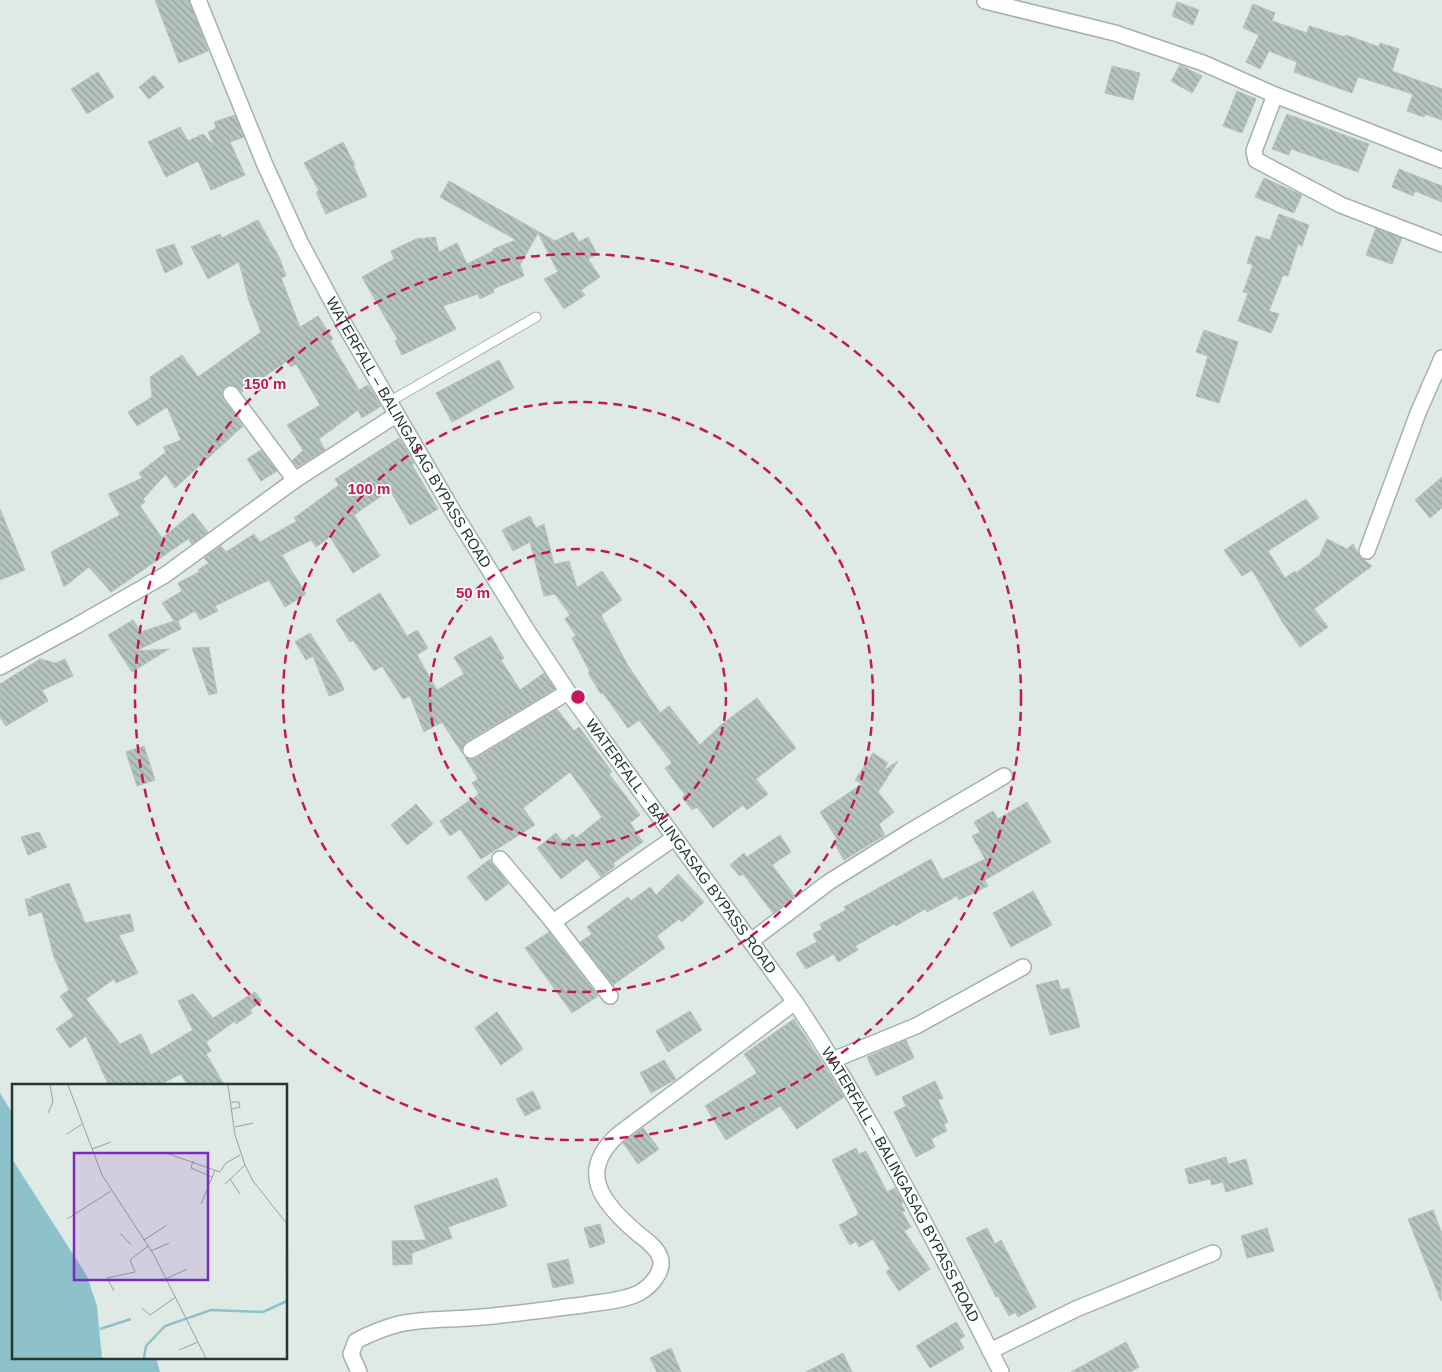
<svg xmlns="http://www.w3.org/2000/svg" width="1442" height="1372" font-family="Arial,sans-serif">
  <defs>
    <pattern id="building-back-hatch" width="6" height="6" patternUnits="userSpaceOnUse" patternTransform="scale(1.25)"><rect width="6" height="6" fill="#b6c4be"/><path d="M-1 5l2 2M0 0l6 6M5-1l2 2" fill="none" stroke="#94a09b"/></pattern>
  </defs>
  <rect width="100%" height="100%" fill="#e0eae5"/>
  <polygon fill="#8dc2ca" points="0,1093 14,1116 14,1358 156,1358 160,1372 0,1372"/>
  <g fill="url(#building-back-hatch)" stroke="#b4c2bc">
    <polygon points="155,0 189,0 208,51 179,63"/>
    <polygon points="1177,2 1199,10 1193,25 1172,16"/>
    <polygon points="1253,4 1275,13 1272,21 1307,33 1309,26 1345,37 1346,35 1379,47 1380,43 1399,49 1392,71 1442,89 1442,120 1425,114 1424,117 1407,111 1413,94 1358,77 1352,93 1294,72 1297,62 1269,51 1260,69 1246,62 1259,35 1243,28"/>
    <polygon points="1180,65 1202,76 1192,93 1171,81"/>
    <polygon points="1112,66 1140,73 1133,100 1105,93"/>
    <polygon points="98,72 114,97 87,114 71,89"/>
    <polygon points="154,75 164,87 149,99 139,87"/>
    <polygon points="1237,91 1256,99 1242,133 1223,126"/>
    <polygon points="1287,114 1369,144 1358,172 1291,149 1289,155 1272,149"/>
    <polygon points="235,115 244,137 230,142 245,175 211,190 198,161 166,177 148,142 180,127 188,141 203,134 214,146 208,132 216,128 214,122"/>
    <polygon points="343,142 355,165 353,165 367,196 326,214 316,192 319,191 304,163"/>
    <polygon points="1399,169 1442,186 1442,202 1415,191 1413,196 1392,187"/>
    <polygon points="1264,178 1302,195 1294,213 1255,197"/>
    <polygon points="449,181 555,241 573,232 579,242 588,237 597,254 588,259 600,277 581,290 585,295 564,309 544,279 558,272 538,233 520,265 524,276 493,289 494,292 480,299 478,294 443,306 456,329 402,355 395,341 398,340 362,277 394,259 391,251 416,239 435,237 439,252 457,243 467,264 493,251 493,249 516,240 440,197"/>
    <polygon points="1279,214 1309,225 1302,246 1298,244 1288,276 1283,275 1269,311 1279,314 1271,333 1238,321 1248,293 1243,292 1253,265 1247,263 1256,236 1270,240"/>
    <polygon points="258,220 279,257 286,276 281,278 300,327 318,316 333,339 330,341 359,390 368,385 381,406 362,418 358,410 319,439 325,450 297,467 292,461 303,450 287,425 320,405 296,364 291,367 287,361 242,392 234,385 226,386 222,391 223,399 243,426 175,488 166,474 143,499 145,502 140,506 162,538 193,513 208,532 192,544 188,539 111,592 89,567 64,587 51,552 120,515 108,494 142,478 139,473 166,452 163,447 181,440 167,407 137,426 128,412 152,397 150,377 182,355 198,377 261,332 249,301 239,262 208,279 191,247 220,234 222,238"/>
    <polygon points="1376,228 1402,238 1392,264 1366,255"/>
    <polygon points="174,244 183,264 165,273 156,250"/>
    <polygon points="1204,330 1238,342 1219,403 1196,396 1208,356 1196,352"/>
    <polygon points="499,360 514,388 452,422 436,393"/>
    <polygon points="399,438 414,463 412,465 438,509 410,525 390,490 354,515 380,556 353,573 330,537 316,547 311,540 282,555 306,594 285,607 269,580 215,606 218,611 200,620 195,611 178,621 181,629 136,651 169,649 132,672 108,635 133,620 141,632 174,621 162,603 182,591 178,583 199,572 198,570 209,563 204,558 221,546 226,552 254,534 260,542 297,521 294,518 339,485 335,479"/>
    <polygon points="261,450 277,471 261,481 247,459"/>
    <polygon points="1442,477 1442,508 1430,518 1415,500"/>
    <polygon points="1306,499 1319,518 1268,551 1285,578 1295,571 1296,573 1320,555 1327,539 1347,549 1353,544 1360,557 1372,566 1314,609 1328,627 1300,647 1283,623 1252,570 1242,576 1224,550"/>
    <polygon points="0,509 25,570 0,580"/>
    <polygon points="530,516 536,528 544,524 554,564 569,561 577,588 602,571 622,600 601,615 627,664 660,713 669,706 700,745 722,724 757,698 796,748 756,779 768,794 747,810 743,805 713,828 697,807 692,810 682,797 685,795 665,768 672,763 639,720 628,728 603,693 601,694 588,673 590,672 572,638 576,636 565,619 570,615 555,594 544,596 530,542 513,551 502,530"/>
    <polygon points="380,593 407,636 417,630 428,648 417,655 437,690 464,674 454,657 491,636 504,658 501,660 520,690 544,673 555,689 466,742 463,746 462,753 442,722 424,732 410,696 403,699 382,666 374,671 353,640 350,642 336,620"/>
    <polygon points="310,633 340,680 344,690 329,696 313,656 306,660 295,642"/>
    <polygon points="209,647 217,693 209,695 192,648"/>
    <polygon points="40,659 56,663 65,659 73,676 42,690 48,701 6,726 0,717 0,684"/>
    <polygon points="557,709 574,731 579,727 612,772 609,774 640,815 630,823 643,842 613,863 615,866 601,877 587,859 561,879 537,848 556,833 563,842 573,834 576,838 602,817 570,772 523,808 535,825 481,859 460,829 450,836 440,821 479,794 472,783 478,779 465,757 471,759 476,758"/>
    <polygon points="144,746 155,780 137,786 126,752"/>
    <polygon points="873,753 888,763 883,771 898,761 878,792 894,812 879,824 885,835 844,860 833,841 837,839 820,812 862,784 855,780"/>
    <polygon points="1027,802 1051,842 985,880 988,886 959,900 957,896 927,912 925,909 896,926 894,924 855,946 858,950 838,962 834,954 806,969 796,953 817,942 813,934 822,929 820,924 846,910 844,907 931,859 942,880 985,859 972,836 980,832 974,822 993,811 998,819"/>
    <polygon points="416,804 433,824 407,845 391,825"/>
    <polygon points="39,832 47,847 28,855 21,837"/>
    <polygon points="780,835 791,852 772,865 795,896 773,913 743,874 740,876 730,865 744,853 747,857"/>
    <polygon points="490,859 508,884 486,901 467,877"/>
    <polygon points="678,874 704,902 682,922 679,919 657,936 665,948 613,985 580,942 592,934 587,927 628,897 631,901 650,887 656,895"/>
    <polygon points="69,883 85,923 130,914 134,931 119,935 138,973 116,983 114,979 86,999 120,1044 141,1034 151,1055 193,1030 178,1001 193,994 213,1018 255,992 262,1001 250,1010 252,1013 236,1024 235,1021 206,1042 211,1051 206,1054 225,1086 188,1086 181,1074 157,1086 109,1086 86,1036 70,1048 56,1029 74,1016 60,996 69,990 54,957 42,912 29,916 25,899 32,899 31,897"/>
    <polygon points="1033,891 1052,925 1011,947 993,913"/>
    <polygon points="549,932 598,996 572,1013 525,948"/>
    <polygon points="1058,980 1061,990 1069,988 1080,1027 1050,1035 1036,985"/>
    <polygon points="690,1011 702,1030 668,1052 656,1031"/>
    <polygon points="497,1012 523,1049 501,1065 475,1028"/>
    <polygon points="794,1019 844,1097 797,1129 780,1106 726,1140 705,1106 757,1073 744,1054"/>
    <polygon points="906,1040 914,1058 876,1076 867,1057"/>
    <polygon points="664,1060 676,1079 651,1093 640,1073"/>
    <polygon points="935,1081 943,1098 938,1100 948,1122 944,1124 947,1131 931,1139 935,1147 916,1157 894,1112 906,1106 902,1097"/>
    <polygon points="533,1091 541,1108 525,1116 516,1099"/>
    <polygon points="643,1128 659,1149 638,1164 623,1143"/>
    <polygon points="856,1148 859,1154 866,1151 887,1192 895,1188 903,1203 901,1204 905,1211 902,1212 911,1227 904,1231 930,1269 899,1291 886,1272 890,1269 873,1239 859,1247 856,1241 850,1245 839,1225 859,1214 832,1160"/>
    <polygon points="1226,1157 1228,1164 1246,1159 1253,1184 1226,1192 1223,1182 1212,1185 1210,1179 1189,1184 1185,1169"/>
    <polygon points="497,1178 507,1206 448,1227 452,1238 412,1253 412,1264 393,1265 392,1241 426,1240 414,1206"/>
    <polygon points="1433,1210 1442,1234 1441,1301 1408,1219"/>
    <polygon points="600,1224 605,1243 590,1248 584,1228"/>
    <polygon points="987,1228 995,1244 1001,1240 1036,1307 1018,1317 1015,1312 1009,1316 998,1296 996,1297 966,1238"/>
    <polygon points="1267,1228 1274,1251 1247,1258 1241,1236"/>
    <polygon points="568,1259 574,1283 553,1288 547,1264"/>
    <polygon points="956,1322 965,1336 959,1340 964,1348 930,1368 916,1346"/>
    <polygon points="1126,1342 1139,1367 1130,1372 1071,1372"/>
    <polygon points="671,1348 681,1372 657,1372 650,1358"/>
    <polygon points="843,1353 852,1372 806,1372"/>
  </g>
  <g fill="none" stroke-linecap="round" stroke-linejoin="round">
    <g stroke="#a4b1ac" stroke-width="11">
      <polyline id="lane" points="389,402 536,317"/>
    </g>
    <g stroke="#a4b1ac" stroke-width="18">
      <g id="street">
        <polyline points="985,1 1115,33 1203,63 1275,95 1442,160"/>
        <polyline points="1275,95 1254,151 1256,160 1341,205 1442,244"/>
        <polyline points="231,394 295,480"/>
        <polyline points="1367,551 1418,413 1442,358"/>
        <polyline points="0,667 76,626 165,575 295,480 396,415"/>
        <polyline points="471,750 568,692"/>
        <polyline points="500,859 553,922 610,996"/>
        <polyline points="553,922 674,838"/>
        <polyline points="751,941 829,882 909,832 1004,776"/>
        <polyline points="833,1060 916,1026 1023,967"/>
        <polyline points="990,1351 1076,1309 1213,1253"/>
        <path d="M359 1372 351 1354 356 1341C369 1334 384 1328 399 1324 425 1318 455 1320 482 1317 516 1314 550 1309 583 1305 601 1302 623 1301 639 1293 651 1286 665 1271 660 1257 656 1246 644 1239 636 1232 601 1202 577 1171 619 1134L795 1002"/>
      </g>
    </g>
    <g stroke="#a1b4ad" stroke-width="18">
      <g id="secondary">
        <path id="s1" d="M198 0 265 165 301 244 343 322 454 513 528 632 568 692 795 1002C874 1119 937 1246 1001 1372"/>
      </g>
    </g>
    <use href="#lane" stroke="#fff" stroke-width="9"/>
    <use href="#street" stroke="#fff" stroke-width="15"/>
    <use href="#secondary" stroke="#fff" stroke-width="15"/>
  </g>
  <g fill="none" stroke="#c2185b" stroke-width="2.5" stroke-dasharray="9 6">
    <circle cx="578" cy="697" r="148"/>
    <circle cx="578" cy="697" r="295"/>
    <circle cx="578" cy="697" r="443"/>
  </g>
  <g text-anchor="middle" stroke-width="4" stroke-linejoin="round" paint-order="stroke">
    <g font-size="15" fill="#233832" stroke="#f0f7f3">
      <text dy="5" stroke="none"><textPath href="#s1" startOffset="482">WATERFALL ‒ BALINGASAG BYPASS ROAD</textPath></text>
      <text dy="5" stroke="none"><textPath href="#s1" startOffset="978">WATERFALL ‒ BALINGASAG BYPASS ROAD</textPath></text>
      <text dy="5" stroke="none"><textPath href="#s1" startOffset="1382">WATERFALL ‒ BALINGASAG BYPASS ROAD</textPath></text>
    </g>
  </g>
  <g transform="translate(12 1084)">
    <rect width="275" height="275" fill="#e0eae5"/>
    <path d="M0 75 75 192 85 222 90 274H0Z" fill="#8dc2ca"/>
    <path fill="none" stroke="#8dc2ca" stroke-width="2.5" d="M275 171V191M88 245 119 235M132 274 134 262 153 242 199 226 251 228 275 217"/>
    <path fill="none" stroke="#94a39d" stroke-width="1" d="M56 1 90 91 142 171 194 274M216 1 223 51 233 81 241 97 275 140M219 18H227L228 23 220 25M36 29 41 18 38 1M223 43 241 39M55 50 70 40M80 65 99 58M154 69 208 88 214 79 228 71M181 77 179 84 200 93M218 95 228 110M213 100 233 81M189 120 203 86M55 135 99 107M108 149 119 161M132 156 155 141M139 167 157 159M154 195 175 185M102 207 95 194 123 188 118 176 136 162M130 224 138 231 164 213M167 266 186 258"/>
    <path fill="#7b2cbf" fill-opacity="0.15" stroke="#7b2cbf" stroke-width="2.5" d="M62 69H196V196H62Z"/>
    <rect width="275" height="275" fill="none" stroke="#233832" stroke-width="2.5"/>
  </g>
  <circle cx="578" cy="697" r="8" fill="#c2185b" stroke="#f0f7f3" stroke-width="2.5"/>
  <g font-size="15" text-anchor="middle" font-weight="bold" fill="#c2185b" stroke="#f0f7f3" stroke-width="4" stroke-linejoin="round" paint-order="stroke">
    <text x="265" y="389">150 m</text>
    <text x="369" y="494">100 m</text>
    <text x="473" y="598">50 m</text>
  </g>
</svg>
